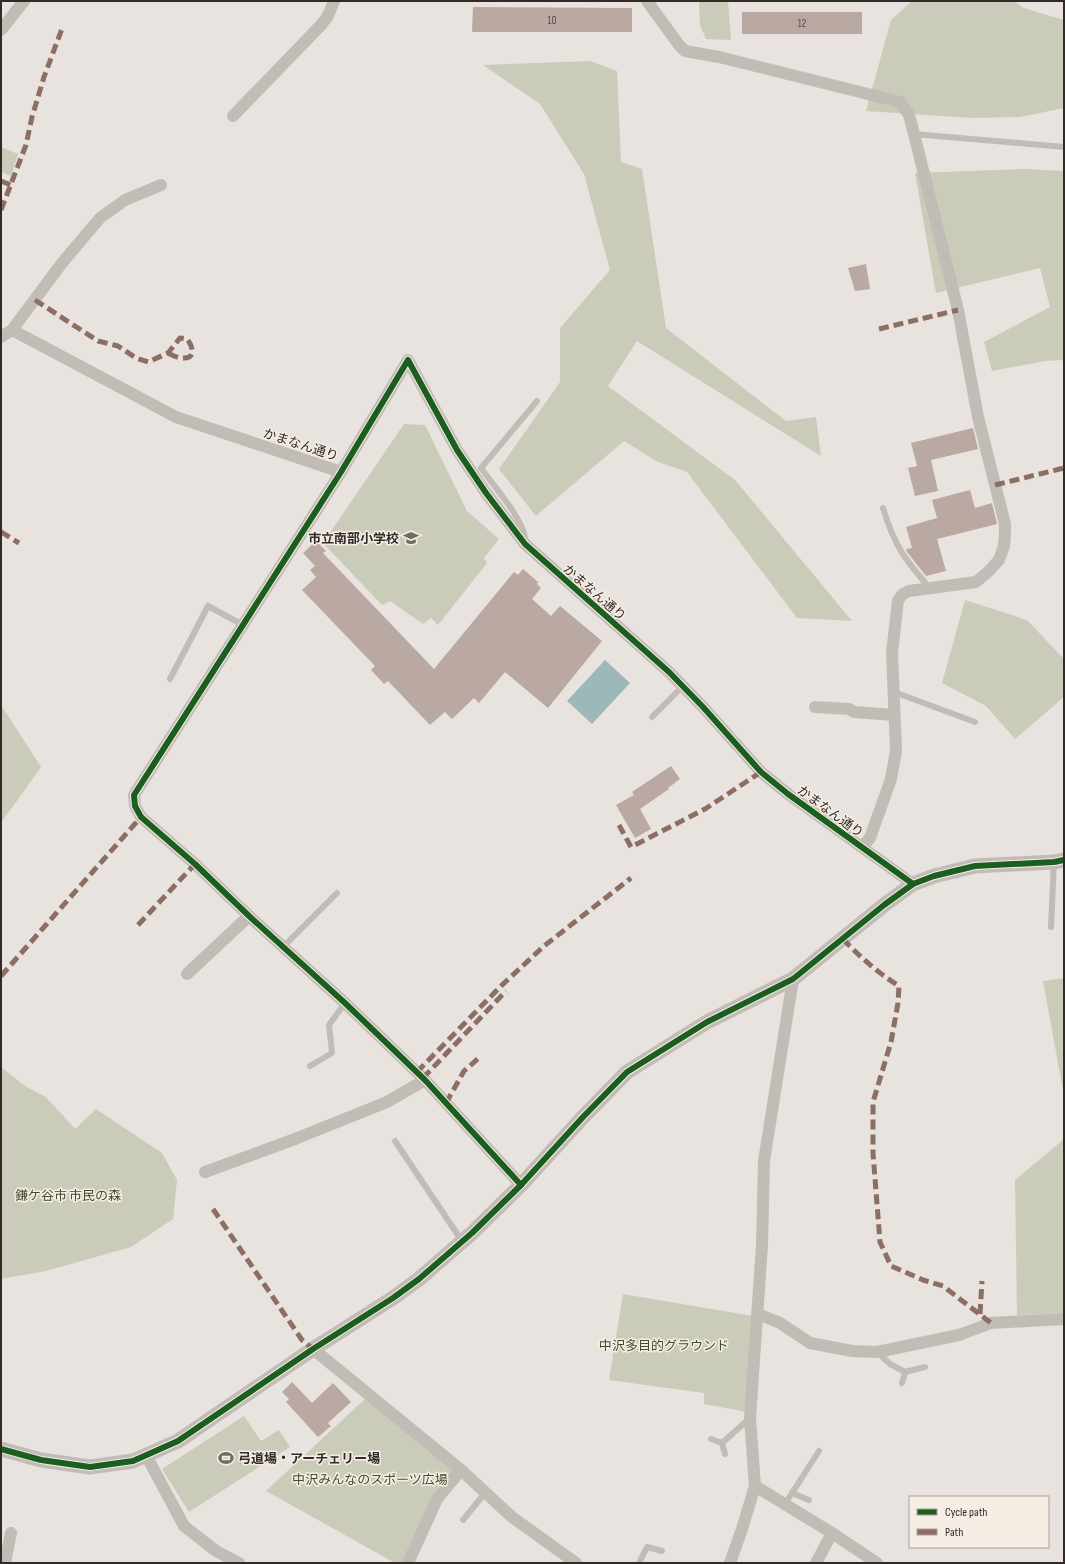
<svg xmlns="http://www.w3.org/2000/svg" width="1065" height="1564" font-family="'Sofia Sans Condensed','Noto Sans JP',sans-serif">
  <rect width="100%" height="100%" fill="#e8e3de"/>
  <g fill="#caccb9">
    <polygon points="699,1 728,1 731,40 706,39 700,25"/>
    <polygon points="912,1 1014,1 1024,8 1064,20 1064,108 1020,117 972,118 866,111 891,20"/>
    <polygon points="590,61 617,71 621,162 642,169 666,328 786,421 816,417 821,456 637,341 608,386 735,480 852,621 797,618 687,472 658,462 624,441 536,516 499,469 560,382 560,328 610,270 584,174 540,104 483,65"/>
    <polygon points="1,147 18,154 11,176 1,172"/>
    <polygon points="1024,169 1063,171 1064,173 1064,360 1045,361 992,371 984,342 1050,307 1040,268 936,293 915,173"/>
    <polygon points="404,424 425,425 467,511 499,539 484,558 487,563 438,625 431,618 423,624 390,601 382,605 323,543"/>
    <polygon points="965,600 1027,620 1064,659 1064,697 1015,739 986,706 942,683"/>
    <polygon points="1,705 41,767 1,823"/>
    <polygon points="1064,978 1064,1096 1043,981"/>
    <polygon points="1,1067 25,1086 46,1097 75,1129 96,1109 162,1153 177,1180 173,1219 131,1247 46,1271 1,1279"/>
    <polygon points="1064,1139 1064,1313 1017,1315 1015,1180"/>
    <polygon points="623,1294 753,1316 747,1412 704,1404 704,1393 609,1380"/>
    <polygon points="367,1397 455,1469 402,1563 395,1563 266,1491"/>
    <polygon points="244,1416 261,1441 279,1430 290,1447 189,1512 162,1469"/>
  </g>
  <polygon fill="#9cb8b8" points="605,660 630,683 592,724 567,701"/>
  <g fill="#baa8a2">
    <polygon points="473,7 632,8 632,32 472,32"/>
    <rect x="742" y="12" width="120" height="22"/>
    <polygon points="866,264 870,289 855,291 848,268"/>
    <polygon points="973,428 978,449 931,460 938,491 915,496 908,468 917,466 911,443"/>
    <polygon points="970,490 975,508 992,503 997,524 937,539 946,571 926,576 907,552 906,549 912,548 906,527 937,518 932,500"/>
    <polygon points="316,541 326,551 323,553 434,669 514,572 518,575 523,569 538,582 537,584 541,588 532,599 551,616 560,606 602,641 548,708 505,672 479,703 474,698 452,719 445,712 430,725 388,681 384,684 371,670 375,666 302,590 316,577 310,570 315,566 303,553"/>
    <polygon points="671,766 680,779 668,788 669,789 640,809 651,829 635,838 616,805 634,795 632,792"/>
    <polygon points="292,1382 312,1403 333,1383 351,1402 328,1423 331,1426 318,1437 286,1402 289,1399 282,1392"/>
  </g>
  <g fill="none" stroke-linecap="round" stroke-linejoin="round">
    <g stroke="#c2bcb7" stroke-width="6">
      <polyline points="914,134 1064,147"/>
      <path d="M883 508C894 545 905 560 930 588"/>
      <path d="M525 540C525 521 493 485 481 468L537 401"/>
      <polyline points="170,679 208,606 243,625"/>
      <polyline points="894,692 975,722"/>
      <polyline points="652,717 683,686"/>
      <polyline points="1051,927 1054,862"/>
      <polyline points="283,947 337,893"/>
      <polyline points="310,1066 332,1053 329,1025 345,1003"/>
      <polyline points="395,1141 462,1241"/>
      <polyline points="877,1352 890,1364 905,1372 925,1367"/>
      <polyline points="902,1383 905,1372"/>
      <polyline points="711,1439 722,1443"/>
      <polyline points="725,1454 722,1443 750,1418"/>
      <polyline points="792,1493 809,1500"/>
      <polyline points="785,1504 819,1451"/>
      <polyline points="463,1520 485,1493"/>
      <polyline points="639,1563 647,1547 662,1551"/>
    </g>
    <g stroke="#c2bcb7" stroke-width="12">
      <polyline points="647,1 679,45 685,51 719,57 900,102 909,115 914,134 958,310 978,417 1005,524 1005,534 1004,546 999,560 988,572 976,582 909,591 903,594 898,600 892,653 896,751 891,779 870,838 862,847"/>
      <polyline points="1,30 24,1"/>
      <polyline points="233,116 321,25 328,16 334,1"/>
      <polyline points="12,330 176,417 341,472"/>
      <polyline points="1,337 12,330 62,263 100,218 125,200 161,185"/>
      <polyline points="815,707 849,709 854,712 894,715"/>
      <polyline points="187,974 249,916"/>
      <polyline points="205,1172 295,1139 387,1102 425,1080"/>
      <polyline points="521,1185 425,1080 345,1003 249,916 195,864 141,817 135,806 134,795 341,472 408,360 457,450 486,493 525,544 669,672 703,707 761,772 788,794 913,884"/>
      <polyline points="758,1314 780,1323 810,1343 852,1351 877,1352 959,1335 991,1323 1064,1319"/>
      <polyline points="313,1349 461,1470 512,1517 576,1563"/>
      <polyline points="147,1457 184,1526 216,1551 239,1563"/>
      <polyline points="755,1486 832,1533 877,1563"/>
      <polyline points="5,1563 11,1533"/>
      <polyline points="408,1563 437,1499 461,1470"/>
      <polyline points="730,1563 742,1529 755,1486 750,1418 762,1245 764,1161 793,979"/>
      <polyline points="816,1563 832,1533"/>
    </g>
    <polyline stroke="#c2bcb7" stroke-width="15" points="1,1449 41,1460 90,1467 133,1461 178,1441 313,1349 393,1298 419,1279 472,1233 521,1185 583,1117 627,1072 707,1022 793,979 884,905 913,884 934,876 975,866 1054,862 1064,860"/>
    <g stroke="#8d6e63" stroke-width="5" stroke-dasharray="10 5" stroke-linecap="butt">
      <polyline points="1,181 11,185"/>
      <polyline points="1,210 26,145 32,117 44,77 63,26"/>
      <path d="M35 300 98 341 118 346 136 358 148 362 168 353 180 338 187 339C192 345 197 358 184 358 179 359 172 355 168 353"/>
      <polyline points="879,329 958,310"/>
      <polyline points="995,485 1064,468"/>
      <polyline points="1,532 19,543"/>
      <polyline points="619,825 631,847 705,809 761,772"/>
      <polyline points="138,925 195,864"/>
      <path d="M843 939C860 957 878 973 899 986L898 1003 891 1042 873 1102V1153L880 1242 891 1266 923 1280 943 1286 991 1323"/>
      <polyline points="1,976 141,817"/>
      <polyline points="417,1072 501,986 544,946 631,878"/>
      <polyline points="423,1078 506,991"/>
      <polyline points="446,1103 464,1071 481,1056"/>
      <polyline points="213,1209 302,1340 313,1349"/>
      <polyline points="980,1314 982,1281"/>
    </g>
    <g stroke="#f6eee5" stroke-width="8">
      <g id="cycleway">
        <polyline points="521,1185 425,1080 345,1003 249,916 195,864 141,817 135,806 134,795 341,472 408,360 457,450 486,493 525,544 669,672 703,707 761,772 788,794 913,884"/>
        <polyline points="1,1449 41,1460 90,1467 133,1461 178,1441 313,1349 393,1298 419,1279 472,1233 521,1185 583,1117 627,1072 707,1022 793,979 884,905 913,884 934,876 975,866 1054,862 1064,860"/>
      </g>
    </g>
    <use href="#cycleway" stroke="#1b5e20" stroke-width="6"/>
  </g>
  <defs>
    <g id="school-bare" transform="scale(1.2)"><path d="M0-5L7-2L0 1L-7-2ZM-4 1L0 2.5L4 1V4Q0 6-4 4Z" fill="#716b66" stroke="#f6eee5" stroke-width="2.5" paint-order="stroke"/></g>
    <g id="stadium-bare" transform="scale(1.2)"><path d="M0-5a6.5 5 0 1 0 0 10a6.5 5 0 1 0 0-10ZM-3.5-1.8h7v3.6h-7Z" fill="#716b66" stroke="#f6eee5" stroke-width="2.5" paint-order="stroke"/></g>
  </defs>
  <g fill-rule="evenodd">
    <use href="#school-bare" x="411" y="538"/>
    <use href="#stadium-bare" x="226" y="1458"/>
  </g>
  <g text-anchor="middle" stroke-width="3" stroke-linejoin="round" paint-order="stroke">
    <g font-size="11" fill="#534a45">
      <text x="552" y="24">10</text>
      <text x="802" y="27">12</text>
    </g>
    <g font-size="13" fill="#312a26" stroke="#f6eee5">
      <text transform="translate(301 444) rotate(18)" y="5">かまなん通り</text>
      <text transform="translate(595 592) rotate(41)" y="5">かまなん通り</text>
      <text transform="translate(831 811) rotate(36)" y="5">かまなん通り</text>
    </g>
    <g font-size="13" font-weight="bold" fill="#312a26" stroke="#f6eee5" text-anchor="end">
      <text x="399" y="543">市立南部小学校</text>
      <text x="238" y="1463" text-anchor="start">弓道場・アーチェリー場</text>
    </g>
    <g font-size="13" fill="#424c2d" stroke="#f6eee5">
      <text x="68" y="1200">鎌ケ谷市 市民の森</text>
      <text x="664" y="1350">中沢多目的グラウンド</text>
      <text x="370" y="1484">中沢みんなのスポーツ広場</text>
    </g>
  </g>
  <rect width="1065" height="1564" fill="none" stroke="#312a26" stroke-width="4"/>
  <rect x="909" y="1496" width="140" height="52" fill="#f6eee5" stroke="#a7a099"/>
  <rect x="917" y="1509" width="20" height="6" fill="#1b5e20" stroke="#a7a099"/>
  <text x="945" y="1516" font-size="12" fill="#312a26">Cycle path</text>
  <rect x="917" y="1529" width="20" height="6" fill="#8d6e63" stroke="#a7a099"/>
  <text x="945" y="1536" font-size="12" fill="#312a26">Path</text>
</svg>
